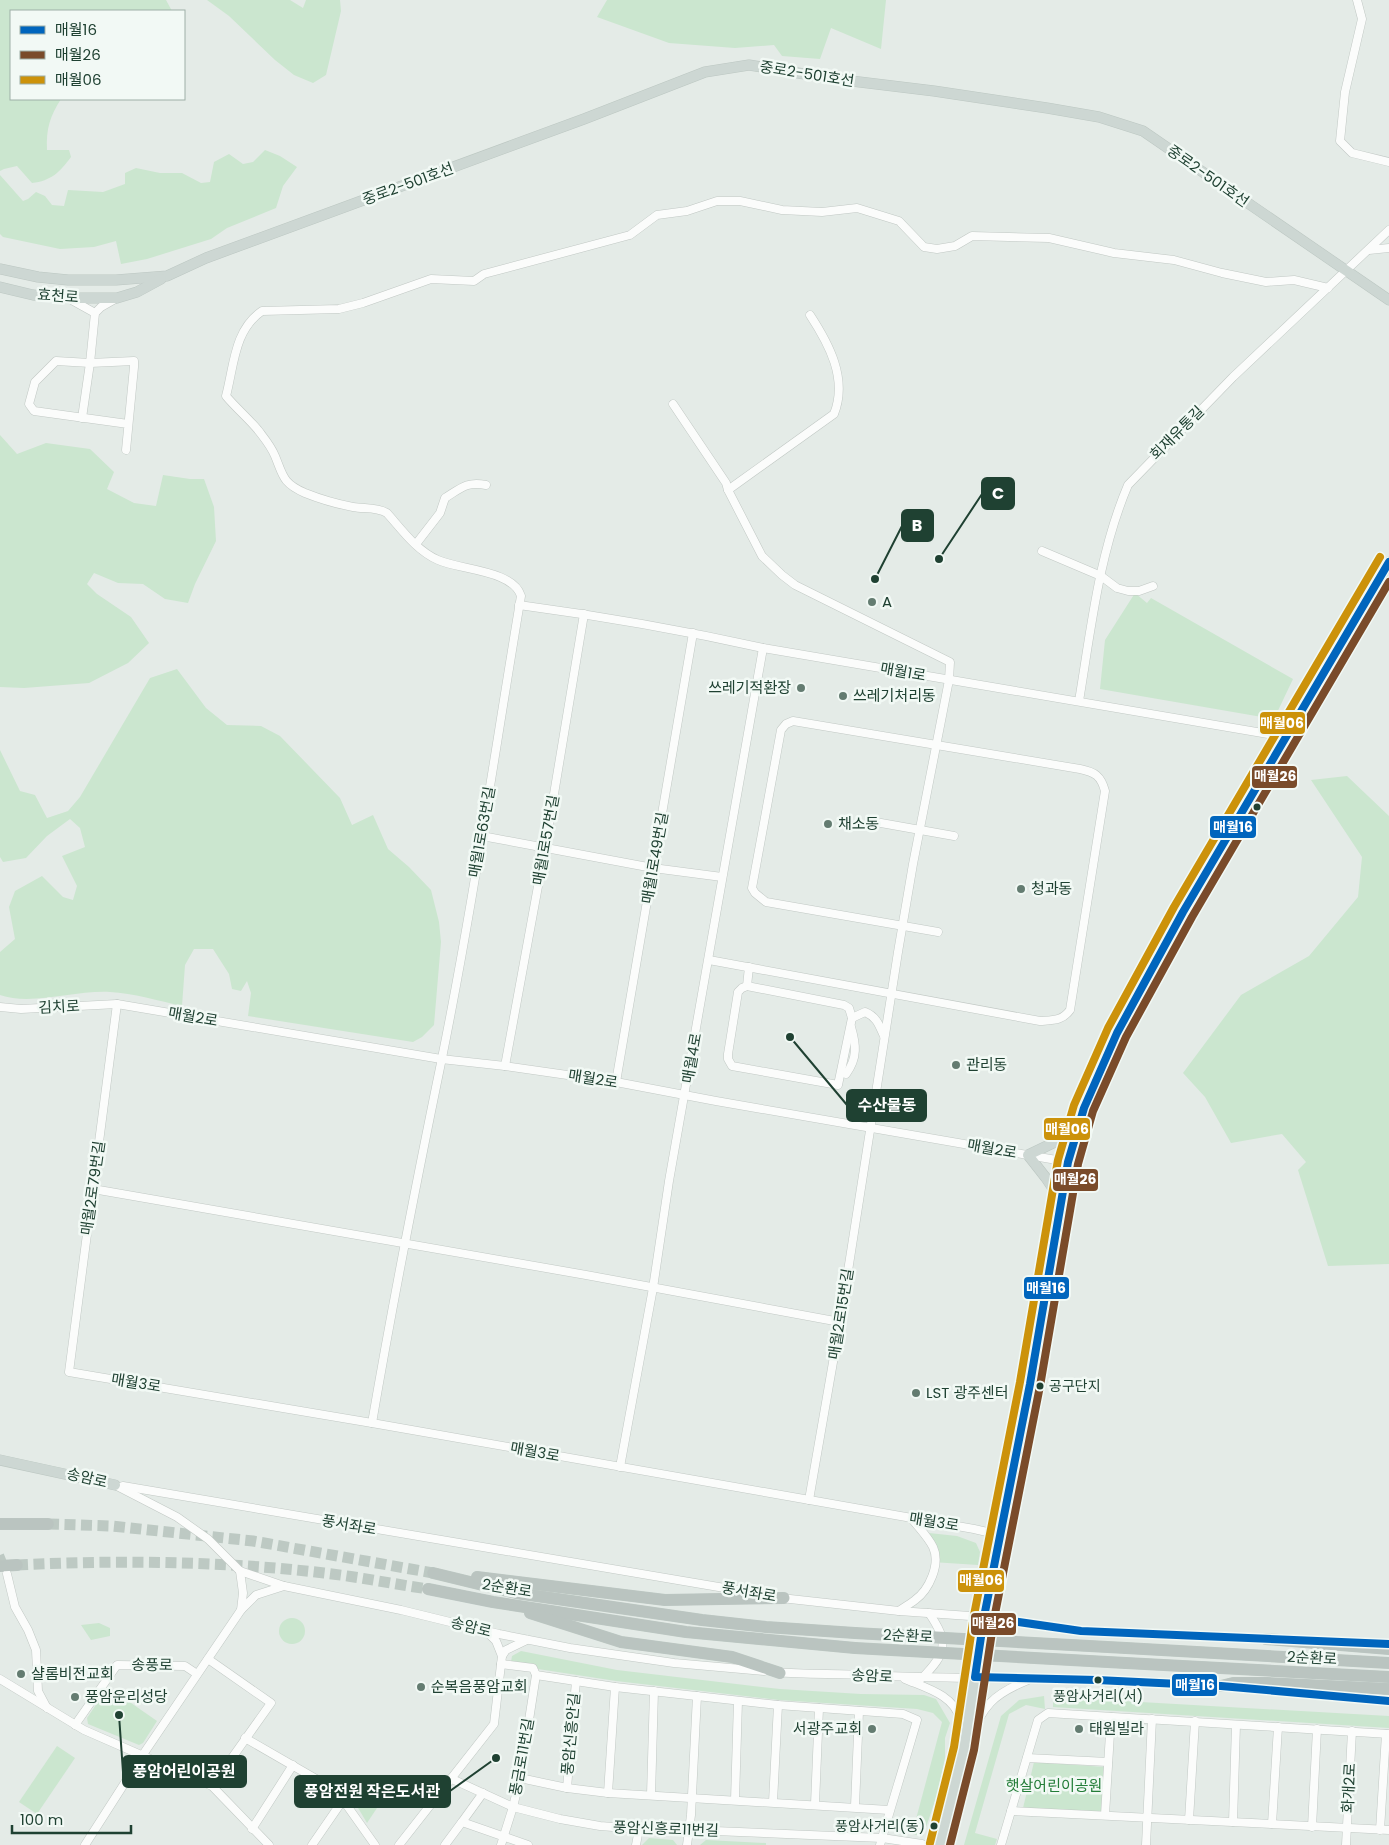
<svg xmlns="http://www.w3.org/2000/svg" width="1389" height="1845" font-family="Poppins,'Noto Sans KR',sans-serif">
  <rect width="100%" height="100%" fill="#e4ebe7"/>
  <g fill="#cbe6cf">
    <path d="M0 0H166L172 11H11V99H61C50 116 46 129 47 150H69L71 157C60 172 51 181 32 183L17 166 4 169 0 171Z"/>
    <polygon points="207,0 290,0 303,8 306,0 340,0 341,11 326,75 313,83 294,75 275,60 229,16"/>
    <polygon points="607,0 886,0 881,49 831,28 820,59 782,56 774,45 735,48 669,43 597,17"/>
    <polygon points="265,150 280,156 297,167 283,186 276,208 227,228 211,239 147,259 121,264 116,241 94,247 60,249 3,237 0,234 0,175 23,201 28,199 36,192 45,196 52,205 64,206 68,190 103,192 125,184 125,173 136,168 160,173 182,173 201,183 210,182 214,162 229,154 243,164 253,162"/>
    <polygon points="0,435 17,454 46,443 90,449 114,472 107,489 134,503 156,506 163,475 190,479 204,479 214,507 216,541 195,584 188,603 165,599 143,584 118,583 94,573 87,584 97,594 131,617 149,643 128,663 89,683 24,688 0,687"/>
    <polygon points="1135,593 1147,603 1151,598 1293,679 1274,719 1100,689 1105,640"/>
    <path d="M177 669 206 708 227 725 261 726 280 736 340 798 352 825 373 815 388 849 409 867 431 890 439 922 441 942 434 1025 422 1037 413 1042 248 1016 251 993 247 981 241 991 232 989 229 974 213 949H194L185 965 182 1006C159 1001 133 993 110 992 76 990 31 1006 0 995V952L15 939 9 907 15 891 42 876 63 897 73 900 77 886 62 856 85 847 80 828 70 819 47 836 26 858 3 862 0 857V750L20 791 35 795 47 818 68 811 80 797 150 678Z"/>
    <polygon points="1347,776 1389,816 1389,1264 1328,1266 1298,1170 1306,1162 1282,1134 1231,1143 1205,1097 1183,1073 1241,995 1309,956 1358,897 1362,857 1311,780"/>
    <polygon points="929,1533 957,1536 976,1543 980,1552 978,1565 932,1562 934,1542"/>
    <circle cx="292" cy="1631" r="13"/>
    <polygon points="99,1623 110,1628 110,1636 91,1640 81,1625"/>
    <polygon points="521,1651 617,1670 780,1689 861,1694 924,1695 936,1699 950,1723 945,1738 945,1758 937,1795 923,1836 912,1834 942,1722 933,1713 917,1709 779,1700 616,1681 538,1669 535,1664 511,1662 512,1656"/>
    <polygon points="108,1687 157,1721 143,1743 139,1745 88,1724 87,1718"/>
    <polygon points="1044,1696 1045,1709 1026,1705 1009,1714 975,1833 997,1839 995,1845 964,1845 1001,1716 1019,1700"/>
    <polygon points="1053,1697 1389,1716 1389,1728 1053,1707"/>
    <polygon points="57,1746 75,1758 37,1814 19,1802"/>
    <polygon points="1034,1762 1105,1767 1103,1812 1023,1808"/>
    <polygon points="365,1776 383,1777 393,1784 367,1823 351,1796"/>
    <polygon points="649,1838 673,1840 677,1845 642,1845"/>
    <polygon points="706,1840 766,1843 766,1845 700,1845"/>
  </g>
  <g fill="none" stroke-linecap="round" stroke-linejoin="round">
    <polyline stroke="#bdc9c3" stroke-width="8" stroke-dasharray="8 4" stroke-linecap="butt" points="0,1555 6,1570"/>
    <g stroke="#bdc9c3" stroke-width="11" stroke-dasharray="11 5.5" stroke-linecap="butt">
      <polyline points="48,1524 112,1526 253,1541 433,1573"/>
      <path d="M17 1565C119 1560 222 1561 324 1573 359 1577 394 1584 428 1589"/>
    </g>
    <g stroke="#c1c8c4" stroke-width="9">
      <g id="minor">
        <polyline points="1357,0 1362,19 1345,92 1340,141 1352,153 1389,162"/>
        <polyline points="1369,250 1389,248"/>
        <polyline points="68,298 95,313"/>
        <polyline points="673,404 726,483 728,490 762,556 782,575 795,585 950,662 949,680 913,864 898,952 840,1322 809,1500"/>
        <polyline points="82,418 90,363 95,313 101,307 115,299"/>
        <polyline points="126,450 134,367 134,361 90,363 56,361 35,382 29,404 34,411 128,424"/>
        <path d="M728 490 834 414C848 379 829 344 810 315"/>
        <path d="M416 544 440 513 445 498C461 488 467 481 486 485"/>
        <polyline points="1042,551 1101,576 1117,588 1128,591 1139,591 1153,586"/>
        <path d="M519 605C601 616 682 630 763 648L1286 737"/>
        <path d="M1079 701C1091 629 1099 553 1128 485L1233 377 1389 230"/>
        <polyline points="881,823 954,836"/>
        <polyline points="482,836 653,868 722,877"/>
        <path d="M709 960 1040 1021C1053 1020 1062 1021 1070 1010L1105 791C1101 776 1095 772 1080 769L793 721 786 724 781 730 752 888 755 893 766 902 938 932"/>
        <polygon points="747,986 844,1005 849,1008 852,1018 838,1085 732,1066 728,1059 728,1054 738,992 742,988"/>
        <polyline points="747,986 749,967"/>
        <polyline points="117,1004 69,1372 372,1423 974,1529 1000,1535"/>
        <polyline points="0,1007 21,1009 117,1004 441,1059 505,1066 616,1082 716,1101 1068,1162"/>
        <path d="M852 1018 865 1012C877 1017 879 1025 884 1036"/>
        <polyline points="505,1066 545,848 584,614"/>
        <path d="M846 1074C858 1058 856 1044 851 1027"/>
        <polyline points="616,1082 693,633"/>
        <polyline points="93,1189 586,1275 840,1322"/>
        <path d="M372 1423C393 1301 417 1179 442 1058 473 905 495 750 521 596 513 570 460 570 438 560 417 551 402 530 387 513 376 507 365 509 353 507 337 504 320 499 305 493 282 483 283 475 275 456 271 446 264 438 258 430 248 418 236 408 226 396 234 366 234 330 262 311L339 309 363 303 431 279 474 281 484 274 630 235 657 215 687 211 717 201H740L782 210 822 212 857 208 899 221 924 247 937 249 955 246 972 236 1049 238 1114 253 1174 260 1222 273 1266 282 1294 280 1328 288"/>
        <polyline points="620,1467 653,1288 669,1181 763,648"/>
        <polyline points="115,1485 177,1517 208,1539 240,1571 284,1586 401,1610 499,1634 570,1648 674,1663 764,1671"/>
        <polyline points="123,1486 760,1594"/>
        <polyline points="7,1574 15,1607 28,1630 36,1650 38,1691 47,1708"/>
        <polyline points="781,1598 899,1611 984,1617 1081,1631 1270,1639"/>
        <polyline points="241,1610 256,1595 284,1586"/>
        <path d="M899 1611C904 1607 910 1604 915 1600 929 1590 941 1564 933 1547 928 1537 919 1528 912 1519"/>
        <polyline points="502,1656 506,1650 527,1640"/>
        <polyline points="208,1659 271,1703 212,1786"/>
        <polyline points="501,1664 533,1668 536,1675"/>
        <path d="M776 1672C806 1675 837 1673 867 1675 986 1681 1105 1676 1224 1687"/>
        <path d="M536 1675 615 1687 778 1705 903 1714 917 1720C905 1762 892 1803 880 1845"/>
        <path d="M922 1678C947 1653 949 1642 929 1613"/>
        <polyline points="0,1679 84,1730 212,1786 269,1845"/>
        <path d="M905 1679C926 1688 954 1695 960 1719 962 1726 962 1733 963 1739"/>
        <polyline points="1238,1688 1389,1701"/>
        <polyline points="75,1725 117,1665 185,1666 197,1674"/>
        <polyline points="245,1738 323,1783 343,1800 375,1845"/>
        <path d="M967 1742C985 1706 989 1696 1028 1680"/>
        <polyline points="1027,1758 1108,1762"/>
        <polyline points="520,1778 567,1788 608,1793 889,1810"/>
        <polyline points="452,1779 513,1807 560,1819 600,1826 639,1829 690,1830 882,1838 922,1844"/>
        <polyline points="567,1788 576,1681"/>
        <polyline points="608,1793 615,1687"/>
        <polyline points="651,1795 654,1691"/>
        <polyline points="735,1800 738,1701"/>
        <polyline points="773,1802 778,1705"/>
        <polyline points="815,1804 819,1708"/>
        <polyline points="855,1806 859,1711"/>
        <polyline points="1011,1811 1389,1830"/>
        <polyline points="1105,1815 1111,1717"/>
        <polyline points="1189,1820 1195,1721"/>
        <polyline points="462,1822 483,1793"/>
        <polyline points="1233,1822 1236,1725"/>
        <polyline points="1272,1824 1278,1727"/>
        <polyline points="1312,1827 1317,1729"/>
        <polyline points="252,1829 293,1765"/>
        <polyline points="1380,1830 1386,1734"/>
        <polyline points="85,1845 142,1756 241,1610 243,1593 240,1571"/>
        <polyline points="312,1845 343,1800"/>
        <polyline points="399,1845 494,1724 502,1656 496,1641 486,1631"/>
        <polyline points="445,1845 462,1822 528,1845"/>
        <polyline points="501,1845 513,1807 520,1778 536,1675"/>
        <polyline points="636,1845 639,1829"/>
        <polyline points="687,1845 691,1815 697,1696"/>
        <polyline points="1001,1845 1038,1720 1048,1713 1389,1734"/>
        <polyline points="1146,1845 1152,1719"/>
        <polyline points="1346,1845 1352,1731"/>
      </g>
    </g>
    <g stroke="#bcc7c2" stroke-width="11">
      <g id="major">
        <polyline points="0,269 38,277 68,280 116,280 167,276 206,258 584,119 705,72 749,65 835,79 934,91 1047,108 1099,117 1143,131 1389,300"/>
        <polyline points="0,287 33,295 66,298 117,298 137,292 161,279"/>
        <polyline points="1062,1202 1046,1178 1028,1155 1053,1143 1066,1133 1077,1129"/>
        <polyline points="0,1460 115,1485"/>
        <polyline points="940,1845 964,1749 984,1617 1030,1384 1068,1162 1084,1108 1117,1033 1183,912 1389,562"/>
      </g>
    </g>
    <g stroke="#bcc7c2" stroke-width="12">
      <g id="highway">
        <polyline points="0,1524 48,1524"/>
        <polyline points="0,1566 17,1565"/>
        <polyline points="433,1573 516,1593 702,1620 766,1627 855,1633"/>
        <polyline points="477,1577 665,1600 784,1598"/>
        <polyline points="428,1589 493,1602 686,1632 855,1648"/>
        <polyline points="530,1613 621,1642 732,1657 780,1673"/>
        <polyline points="1266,1639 1389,1649"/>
        <polyline points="1126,1648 1389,1663"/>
        <polyline points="1126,1663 1389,1677"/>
        <polyline points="1221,1686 1233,1683 1267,1683 1389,1689"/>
      </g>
    </g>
    <use href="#minor" stroke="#fbfcfb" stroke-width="8"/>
    <use href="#major" stroke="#cdd7d3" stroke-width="10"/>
    <use href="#highway" stroke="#bac4c0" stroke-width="11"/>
    <g stroke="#bcc7c2" stroke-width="12" stroke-linecap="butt">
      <g id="highway-bridge">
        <polyline points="855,1633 1126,1648"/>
        <polyline points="855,1648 1126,1663"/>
      </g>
    </g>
    <use href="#highway-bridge" stroke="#bac4c0" stroke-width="11"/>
    <g stroke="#f2f9f5" stroke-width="11">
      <g id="bus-1">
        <polyline points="1389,562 1183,912 1117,1033 1084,1108 1068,1162 1030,1384 984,1617 975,1677 1097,1680 1221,1686 1389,1701"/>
        <polyline points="984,1617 1081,1631 1389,1644"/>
      </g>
    </g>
    <g stroke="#f2f9f5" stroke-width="11">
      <polyline id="bus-2" points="950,1845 974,1750 994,1619 1040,1386 1078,1164 1093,1111 1126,1037 1192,917 1389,582"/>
    </g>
    <g stroke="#f2f9f5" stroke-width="11">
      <polyline id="bus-3" points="930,1843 954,1747 974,1615 1020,1382 1058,1160 1074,1105 1108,1028 1174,907 1380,557"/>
    </g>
    <use href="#bus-1" stroke="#0065bd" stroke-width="8"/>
    <use href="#bus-2" stroke="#7a4b2a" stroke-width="8"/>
    <use href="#bus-3" stroke="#cc920a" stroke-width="8"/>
  </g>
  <g fill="#647c71" stroke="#f2f9f5" stroke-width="2">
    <circle cx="872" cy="602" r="5"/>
    <circle cx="801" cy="688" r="5"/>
    <circle cx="843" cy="696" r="5"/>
    <circle cx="828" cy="824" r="5"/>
    <circle cx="1021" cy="889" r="5"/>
    <circle cx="956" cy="1065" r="5"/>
    <circle cx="916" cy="1393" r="5"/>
    <circle cx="21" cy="1674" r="5"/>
    <circle cx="421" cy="1687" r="5"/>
    <circle cx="75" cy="1697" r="5"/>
    <circle cx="872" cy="1729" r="5"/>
    <circle cx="1079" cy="1729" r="5"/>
  </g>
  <g fill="#1f4132" stroke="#f2f9f5" stroke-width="2">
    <circle cx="1257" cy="807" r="4.5"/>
    <circle cx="1040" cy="1386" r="4.5"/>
    <circle cx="1098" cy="1680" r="4.5"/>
    <circle cx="934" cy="1826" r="4.5"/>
  </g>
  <g text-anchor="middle" stroke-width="5" stroke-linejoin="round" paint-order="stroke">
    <g font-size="14" fill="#1f4132" stroke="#f2f9f5" text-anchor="start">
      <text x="1049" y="1391">공구단지</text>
      <text x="1098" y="1701" text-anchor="middle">풍암사거리(서)</text>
      <text x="925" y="1831" text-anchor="end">풍암사거리(동)</text>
    </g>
    <g font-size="15" fill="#1f4132" stroke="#f2f9f5">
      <text transform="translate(807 74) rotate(9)" y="5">중로2-501호선</text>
      <text transform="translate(1208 176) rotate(35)" y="5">중로2-501호선</text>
      <text transform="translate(408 184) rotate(-20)" y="5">중로2-501호선</text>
      <text transform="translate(58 296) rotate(4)" y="5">효천로</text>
      <text transform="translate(1177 433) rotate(-45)" y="5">회재유통길</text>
      <text transform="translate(903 672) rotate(10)" y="5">매월1로</text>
      <text transform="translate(482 832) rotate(-80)" y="5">매월1로63번길</text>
      <text transform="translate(546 840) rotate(-80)" y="5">매월1로57번길</text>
      <text transform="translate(655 858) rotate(-80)" y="5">매월1로49번길</text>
      <text transform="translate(59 1007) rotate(-3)" y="5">김치로</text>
      <text transform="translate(193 1017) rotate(10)" y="5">매월2로</text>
      <text transform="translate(692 1058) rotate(-80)" y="5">매월4로</text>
      <text transform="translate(593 1079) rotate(9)" y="5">매월2로</text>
      <text transform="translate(992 1149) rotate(10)" y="5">매월2로</text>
      <text transform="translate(93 1188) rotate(-82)" y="5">매월2로79번길</text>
      <text transform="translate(841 1314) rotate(-81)" y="5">매월2로15번길</text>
      <text transform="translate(136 1383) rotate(9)" y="5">매월3로</text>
      <text transform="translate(535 1452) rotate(10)" y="5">매월3로</text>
      <text transform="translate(87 1478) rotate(13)" y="5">송암로</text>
      <text transform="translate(934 1522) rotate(9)" y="5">매월3로</text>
      <text transform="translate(349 1525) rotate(10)" y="5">풍서좌로</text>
      <text transform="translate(507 1588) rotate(9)" y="5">2순환로</text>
      <text transform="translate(749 1592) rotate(10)" y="5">풍서좌로</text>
      <text transform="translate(471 1627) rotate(14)" y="5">송암로</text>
      <text transform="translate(908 1636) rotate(3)" y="5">2순환로</text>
      <text transform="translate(1312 1658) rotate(3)" y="5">2순환로</text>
      <text transform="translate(152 1665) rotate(1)" y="5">송풍로</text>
      <text transform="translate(872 1676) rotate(3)" y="5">송암로</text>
      <text transform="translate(571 1734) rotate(-85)" y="5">풍암신흥안길</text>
      <text transform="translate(522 1757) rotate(-80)" y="5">풍금로11번길</text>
      <text transform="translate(1349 1788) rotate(-87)" y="5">화개2로</text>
      <text transform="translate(666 1829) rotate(2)" y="5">풍암신흥로11번길</text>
    </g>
    <g font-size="15" fill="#1f4132" stroke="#f2f9f5" text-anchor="start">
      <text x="882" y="607">A</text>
      <text x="791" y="693" text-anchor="end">쓰레기적환장</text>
      <text x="853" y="701">쓰레기처리동</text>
      <text x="838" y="829">채소동</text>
      <text x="1031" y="894">청과동</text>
      <text x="966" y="1070">관리동</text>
      <text x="926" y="1398">LST 광주센터</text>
      <text x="31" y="1679">샬롬비전교회</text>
      <text x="431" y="1692">순복음풍암교회</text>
      <text x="85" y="1702">풍암운리성당</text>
      <text x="862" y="1734" text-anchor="end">서광주교회</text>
      <text x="1089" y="1734">태원빌라</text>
    </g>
    <g font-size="15" fill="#247d39" stroke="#f2f9f5">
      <text x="1054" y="1791">햇살어린이공원</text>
    </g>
  </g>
  <path fill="none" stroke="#1f4132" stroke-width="2" d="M939 559L982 494M875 579L902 526M790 1037L847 1105M119 1715L123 1772M496 1758L450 1791"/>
  <g fill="#1f4132" stroke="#f2f9f5" stroke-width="2">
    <circle cx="939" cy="559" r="5"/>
    <circle cx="875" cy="579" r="5"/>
    <circle cx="790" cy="1037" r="5"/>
    <circle cx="119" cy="1715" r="5"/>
    <circle cx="496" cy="1758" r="5"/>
  </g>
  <g fill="#1f4132" stroke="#1f4132" stroke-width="2">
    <rect x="982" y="478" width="32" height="31" rx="5"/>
    <rect x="902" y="510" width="31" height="31" rx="5"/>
    <rect x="847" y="1090" width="79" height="31" rx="5"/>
    <rect x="123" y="1756" width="123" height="31" rx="5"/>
    <rect x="295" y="1776" width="155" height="31" rx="5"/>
  </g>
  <g font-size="16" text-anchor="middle" font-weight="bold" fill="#fff">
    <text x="998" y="499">C</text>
    <text x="917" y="531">B</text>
    <text x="887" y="1111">수산물동</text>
    <text x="184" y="1777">풍암어린이공원</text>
    <text x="372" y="1797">풍암전원 작은도서관</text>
  </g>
  <g stroke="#f2f9f5" stroke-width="2">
    <rect x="1259" y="711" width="47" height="24" rx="5" fill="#cc920a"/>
    <rect x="1251" y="765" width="47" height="24" rx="5" fill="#7a4b2a"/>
    <rect x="1209" y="815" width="48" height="24" rx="5" fill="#0065bd"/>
    <rect x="1043" y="1117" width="48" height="24" rx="5" fill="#cc920a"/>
    <rect x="1052" y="1168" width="47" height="24" rx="5" fill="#7a4b2a"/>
    <rect x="1023" y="1276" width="47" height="24" rx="5" fill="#0065bd"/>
    <rect x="957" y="1569" width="48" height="24" rx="5" fill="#cc920a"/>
    <rect x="970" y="1612" width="47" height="24" rx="5" fill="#7a4b2a"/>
    <rect x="1171" y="1673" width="47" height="24" rx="5" fill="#0065bd"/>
  </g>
  <g font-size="14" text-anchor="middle" font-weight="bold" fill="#fff">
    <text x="1282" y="728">매월06</text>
    <text x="1275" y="781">매월26</text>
    <text x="1233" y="832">매월16</text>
    <text x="1067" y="1134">매월06</text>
    <text x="1075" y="1184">매월26</text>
    <text x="1046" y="1293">매월16</text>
    <text x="981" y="1585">매월06</text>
    <text x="993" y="1628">매월26</text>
    <text x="1195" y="1690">매월16</text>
  </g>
  <rect x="10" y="10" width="175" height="90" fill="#f2f9f5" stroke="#9eafa7"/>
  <rect x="20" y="26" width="25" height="8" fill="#0065bd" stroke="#9eafa7"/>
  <text x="55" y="35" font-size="15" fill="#1f4132">매월16</text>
  <rect x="20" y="51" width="25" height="8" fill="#7a4b2a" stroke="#9eafa7"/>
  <text x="55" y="60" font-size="15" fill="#1f4132">매월26</text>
  <rect x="20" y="76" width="25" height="8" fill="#cc920a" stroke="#9eafa7"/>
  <text x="55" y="85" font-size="15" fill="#1f4132">매월06</text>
  <path d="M12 1825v8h119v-8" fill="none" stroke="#1f4132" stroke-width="2.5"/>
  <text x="20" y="1825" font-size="15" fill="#1f4132" stroke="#f2f9f5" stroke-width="4" paint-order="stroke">100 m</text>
</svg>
